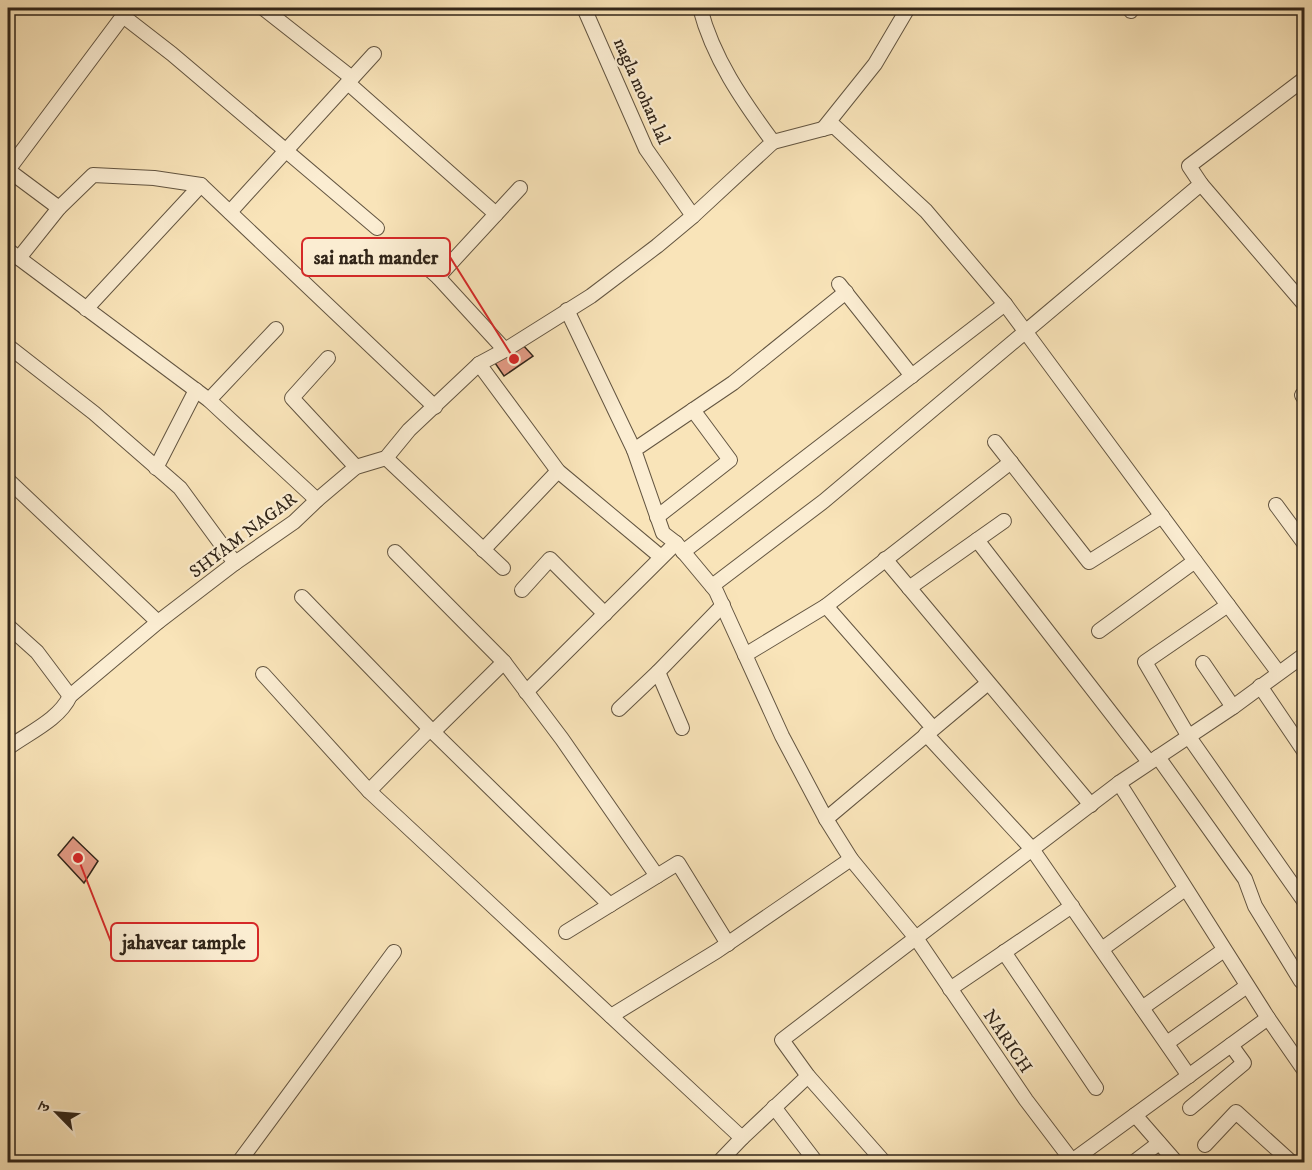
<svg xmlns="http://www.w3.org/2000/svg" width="1312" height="1170" font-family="'IM FELL DW Pica','Noto Serif Devanagari',serif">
  <rect width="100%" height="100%" fill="#f9e4b9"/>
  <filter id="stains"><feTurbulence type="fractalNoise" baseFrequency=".00333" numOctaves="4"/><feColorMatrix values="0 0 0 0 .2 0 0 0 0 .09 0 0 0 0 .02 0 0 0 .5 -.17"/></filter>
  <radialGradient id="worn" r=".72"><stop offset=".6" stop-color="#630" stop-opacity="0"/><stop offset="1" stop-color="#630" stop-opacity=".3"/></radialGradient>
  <g fill="#e49b85" stroke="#312519" stroke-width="1.5">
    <polygon points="522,344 533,356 504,376 495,363"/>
    <polygon points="73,837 98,861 84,883 58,855"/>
  </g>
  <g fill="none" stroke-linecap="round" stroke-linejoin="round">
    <g stroke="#635541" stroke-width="16">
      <g id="street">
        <polyline points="263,8 352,78"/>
        <polyline points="584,8 646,149 693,216"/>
        <polyline points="1129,8 1131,11"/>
        <polyline points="123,16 172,54 377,228"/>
        <polyline points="348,83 496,214"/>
        <polyline points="823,129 875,64 908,8"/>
        <polyline points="773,142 834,126 926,211 1005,304 1195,561"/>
        <polyline points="1201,184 1304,304"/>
        <polyline points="59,208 8,170 129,8"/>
        <polyline points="230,212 374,54"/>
        <polyline points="8,250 209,400 317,500"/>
        <polyline points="407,250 438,277 505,350"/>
        <polyline points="19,258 59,208 93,175 154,178 201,185 435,407"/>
        <polyline points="438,277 520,188"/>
        <polyline points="839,284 912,376"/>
        <polyline points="846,292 733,383 634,450 663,533 676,543 716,591 782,736 826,819 851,859 916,938 1026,1100 1073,1162"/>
        <polyline points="86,309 201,185"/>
        <polyline points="567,310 634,450"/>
        <polyline points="8,346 94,413 180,488 235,563"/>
        <polyline points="328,358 292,398 356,467"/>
        <polyline points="479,364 558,471 661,557"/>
        <polyline points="1302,395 1304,398"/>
        <polyline points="209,400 276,329"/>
        <polyline points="995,442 1089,562 1162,516"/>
        <polyline points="386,458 503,568"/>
        <polyline points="156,468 196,390"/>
        <polyline points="8,480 158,622"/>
        <polyline points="1276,505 1304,543"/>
        <polyline points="657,517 730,460 693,410"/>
        <polyline points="977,540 1149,762"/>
        <polyline points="483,550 558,471"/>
        <polyline points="395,552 504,662"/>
        <polyline points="683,552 1005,304"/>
        <polyline points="885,559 1091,805"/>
        <polyline points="712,586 824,501 1201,184 1189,166 1304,79"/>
        <polyline points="909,588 1004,521"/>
        <polyline points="522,590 550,559 605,614"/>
        <polyline points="302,597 430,729"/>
        <polyline points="1228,605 1145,662 1189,737 1304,901"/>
        <polyline points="826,606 933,728"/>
        <polyline points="8,626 37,652 70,696"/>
        <polyline points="1099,631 1195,561 1278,672"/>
        <polyline points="745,655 826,606 1011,462"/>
        <polyline points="1203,663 1233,707"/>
        <polyline points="658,672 723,605"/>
        <polyline points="263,674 369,791 742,1138"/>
        <polyline points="1260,686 1304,751"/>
        <polyline points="526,692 676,543"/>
        <polyline points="619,709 658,672 682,728"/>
        <polyline points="433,732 504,662 562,739 657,876"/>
        <polyline points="926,734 1032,849 1189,1076"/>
        <path d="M8 748C28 733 59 720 70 696L158 622 235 563 294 522 317 500 356 467 386 458 409 430 479 364 505 350 591 296 657 246 693 216 773 142C742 100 713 58 700 8"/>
        <polyline points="1158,757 1245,879 1255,906 1301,981"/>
        <polyline points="1119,783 1268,1018 1304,1070"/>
        <polyline points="369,791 430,729 610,905"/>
        <polyline points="826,819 988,683"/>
        <polyline points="566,932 678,863 728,944"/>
        <polyline points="1102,949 1185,889"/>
        <polyline points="1004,952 1096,1088"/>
        <polyline points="950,989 1072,906"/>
        <polyline points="1142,1008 1224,950"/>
        <polyline points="611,1016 717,951 851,859"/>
        <polyline points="1167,1043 1247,986"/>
        <polyline points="774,1107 816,1162"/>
        <polyline points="1190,1108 1244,1063 1231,1045"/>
        <polyline points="1135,1115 1176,1162"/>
        <polyline points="1205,1145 1236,1112 1291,1162"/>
        <polyline points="1072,1161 1268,1018"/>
        <polyline points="239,1162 394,952"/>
        <polyline points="719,1162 742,1138 808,1076"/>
        <polyline points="884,1162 808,1076 782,1040 1119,783 1233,707 1304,655"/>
        <polyline points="1134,1162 1159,1143"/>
      </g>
    </g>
    <use href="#street" stroke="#fbedd2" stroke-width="14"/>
  </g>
  <g text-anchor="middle" stroke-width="4.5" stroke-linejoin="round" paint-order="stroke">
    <g font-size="18" fill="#312519" stroke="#fbedd2">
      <text transform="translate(642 91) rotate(66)" y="6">nagla mohan lal</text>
      <text transform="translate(243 535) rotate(-37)" y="6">SHYAM NAGAR</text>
      <text transform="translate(1008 1041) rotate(56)" y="6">NARICH</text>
    </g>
  </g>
  <path fill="none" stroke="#d62828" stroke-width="2" d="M514 359L450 257M78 858L111 942"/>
  <g fill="#d62828" stroke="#fbedd2" stroke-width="2">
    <circle cx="514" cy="359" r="6"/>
    <circle cx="78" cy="858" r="6"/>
  </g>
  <g fill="#fbedd2" stroke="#d62828" stroke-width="2">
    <rect x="302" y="238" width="148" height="38" rx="6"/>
    <rect x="111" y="923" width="147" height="38" rx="6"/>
  </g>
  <g font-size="20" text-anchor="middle" font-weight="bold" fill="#312519">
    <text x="376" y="264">sai nath mander</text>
    <text x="184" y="949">jahavear tample</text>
  </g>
  <rect width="1312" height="1170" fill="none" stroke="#f9e4b9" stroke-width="30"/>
  <rect x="9" y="9" width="1294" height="1152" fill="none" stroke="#312519" stroke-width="3"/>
  <rect x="15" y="15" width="1282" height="1140" fill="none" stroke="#312519" stroke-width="1.5"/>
  <g transform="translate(57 1113) rotate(295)" stroke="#fbedd2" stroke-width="4.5" paint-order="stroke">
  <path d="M0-4.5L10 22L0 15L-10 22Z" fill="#312519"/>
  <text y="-9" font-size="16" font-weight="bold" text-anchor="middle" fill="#312519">उ</text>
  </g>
  <rect width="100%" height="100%" filter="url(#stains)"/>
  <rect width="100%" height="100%" fill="url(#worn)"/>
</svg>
